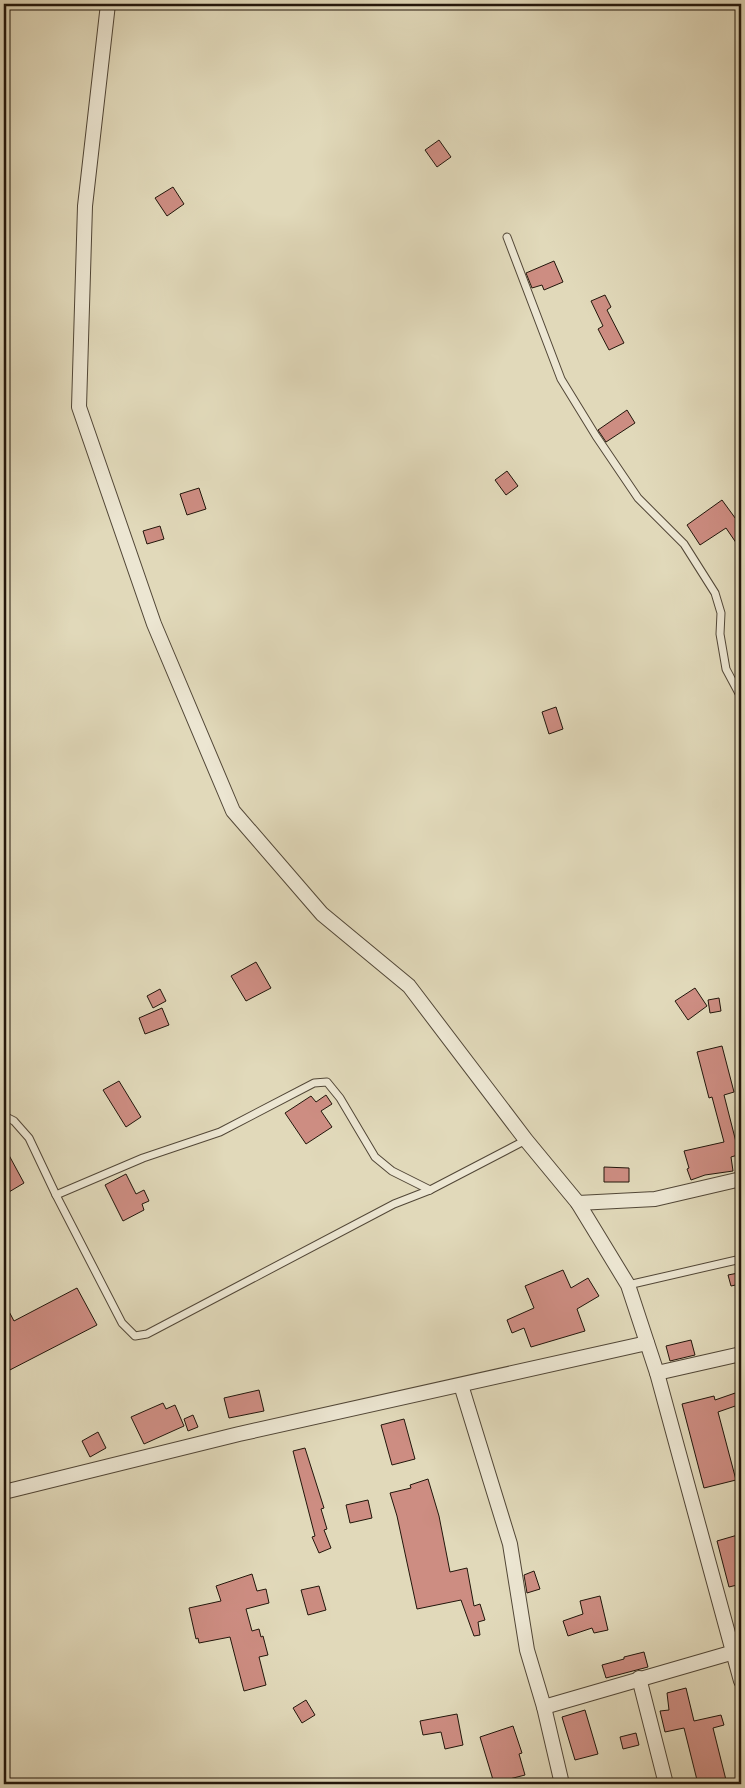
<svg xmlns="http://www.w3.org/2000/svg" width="745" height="1788" font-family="Cardo,serif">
  <rect width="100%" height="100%" fill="#e1d9ba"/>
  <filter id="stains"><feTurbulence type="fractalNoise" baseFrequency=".004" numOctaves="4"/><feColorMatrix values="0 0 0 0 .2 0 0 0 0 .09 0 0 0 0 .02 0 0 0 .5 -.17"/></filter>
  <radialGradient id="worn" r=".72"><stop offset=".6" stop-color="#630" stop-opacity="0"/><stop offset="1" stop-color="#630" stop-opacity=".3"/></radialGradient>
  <g fill="#cd8d82" stroke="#22160b">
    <polygon points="439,140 451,157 437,167 425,150"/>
    <polygon points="173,187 184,204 167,216 155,198"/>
    <polygon points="554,261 563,282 544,290 542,285 532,288 526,273"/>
    <polygon points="605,295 611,307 607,310 624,343 609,350 598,329 603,326 591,301"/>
    <polygon points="627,410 635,423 606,442 598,430"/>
    <polygon points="507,471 518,486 506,495 495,480"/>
    <polygon points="199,488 206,509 187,515 180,494"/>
    <polygon points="722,500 741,526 741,550 726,528 700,545 687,525"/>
    <polygon points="160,526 164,539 147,544 143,531"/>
    <polygon points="556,707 563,729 549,734 542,712"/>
    <polygon points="256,962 271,988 246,1001 231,976"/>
    <polygon points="695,988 707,1006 688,1020 675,1001"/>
    <polygon points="160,989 166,1001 153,1008 147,996"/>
    <polygon points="719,998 721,1011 710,1013 708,1000"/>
    <polygon points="162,1008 169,1025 145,1034 139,1018"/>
    <polygon points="722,1046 734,1092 724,1095 736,1142 741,1141 741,1154 731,1157 733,1171 705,1175 691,1180 687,1169 689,1168 684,1151 724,1142 712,1097 709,1098 697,1052"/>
    <polygon points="119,1081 141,1117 126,1127 103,1090"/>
    <polygon points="326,1095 332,1104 321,1111 332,1127 306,1144 285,1113 311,1096 316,1102"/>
    <polygon points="4,1146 24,1183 4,1195"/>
    <polygon points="604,1167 629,1168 629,1182 604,1182"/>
    <polygon points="126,1174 136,1194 144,1190 149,1201 142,1204 144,1210 123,1221 105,1185"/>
    <polygon points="563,1270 571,1288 588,1278 599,1296 577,1309 585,1331 531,1347 524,1328 512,1333 507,1320 534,1308 525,1286"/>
    <polygon points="738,1273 740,1284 731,1286 728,1275"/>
    <polygon points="77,1288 97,1325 4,1373 4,1302 14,1321"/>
    <polygon points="691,1340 695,1355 670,1361 666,1346"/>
    <polygon points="259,1390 264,1411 229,1418 224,1398"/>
    <polygon points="741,1391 741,1404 718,1412 736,1480 704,1488 682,1404 714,1396 715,1400"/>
    <polygon points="163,1403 166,1409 175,1405 184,1426 144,1444 131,1417"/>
    <polygon points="193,1415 198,1427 188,1431 184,1419"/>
    <polygon points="404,1419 415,1459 392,1465 381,1425"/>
    <polygon points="98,1432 106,1448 90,1457 82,1441"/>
    <polygon points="305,1448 324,1508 321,1509 327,1529 324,1530 331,1548 319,1553 312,1537 315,1536 293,1451"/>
    <polygon points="428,1479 439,1516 450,1572 467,1568 474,1606 480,1604 485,1620 478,1622 480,1635 474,1636 461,1600 417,1609 397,1516 390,1493 411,1488 410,1485"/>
    <polygon points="368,1500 372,1518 350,1523 346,1505"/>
    <polygon points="741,1534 741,1584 729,1587 717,1541"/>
    <polygon points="534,1571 540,1589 527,1593 524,1575"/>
    <polygon points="252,1574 257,1591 266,1589 269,1603 246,1609 252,1631 259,1629 261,1637 263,1636 268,1655 259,1657 266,1685 244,1691 230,1637 199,1643 198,1638 196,1639 189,1608 221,1601 216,1586"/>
    <polygon points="319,1586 326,1610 308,1615 301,1590"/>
    <polygon points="600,1596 608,1630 594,1633 592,1628 568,1636 563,1621 583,1614 580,1601"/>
    <polygon points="644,1652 648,1667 606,1678 602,1665 624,1659 624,1657"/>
    <polygon points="686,1688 694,1721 721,1715 724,1725 713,1728 727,1784 698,1784 684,1728 665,1732 660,1711 669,1710 667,1693"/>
    <polygon points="306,1700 315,1715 302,1723 293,1708"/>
    <polygon points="585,1710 598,1754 575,1760 562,1717"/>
    <polygon points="457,1714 463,1745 445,1749 441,1732 423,1735 420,1721"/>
    <polygon points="513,1726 522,1753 519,1754 525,1775 494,1783 480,1737"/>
    <polygon points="636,1733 639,1745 623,1749 620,1737"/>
  </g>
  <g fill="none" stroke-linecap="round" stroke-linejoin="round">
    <g stroke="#524737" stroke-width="9">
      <g id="service">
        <polyline points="507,237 561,379 596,436 638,498 684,544 715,593 721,613 720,634 726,669 741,697"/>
        <polyline points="4,1116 14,1121 29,1138 56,1195 122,1323 135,1336 147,1334 394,1204 430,1190 526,1140"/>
        <polyline points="56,1195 143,1158 220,1132 314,1083 327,1082 340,1098 375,1157 392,1171 430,1190"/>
        <polyline points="628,1285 741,1259"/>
      </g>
    </g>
    <g stroke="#524737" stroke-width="16">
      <g id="minor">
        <polyline points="108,4 85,206 79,407 154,624 233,811 322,914 409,986 526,1140 578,1203 628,1285 657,1373 741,1681"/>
        <polyline points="578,1203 655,1199 741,1179"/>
        <polyline points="657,1373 741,1354"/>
        <polyline points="461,1385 510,1544 527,1650 544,1707 562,1784"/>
        <polyline points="4,1492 239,1434 647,1343"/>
        <polyline points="639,1678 666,1784"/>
        <polyline points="544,1707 734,1652"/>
      </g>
    </g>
    <use href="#service" stroke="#ece6d2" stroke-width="7"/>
    <use href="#minor" stroke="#ece6d2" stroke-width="14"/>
  </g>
  <rect width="745" height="1788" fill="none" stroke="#e1d9ba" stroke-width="20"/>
  <rect x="5" y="5" width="735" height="1778" fill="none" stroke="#22160b" stroke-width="2.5"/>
  <rect x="10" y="10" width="725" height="1768" fill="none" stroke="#22160b"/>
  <rect width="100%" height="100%" filter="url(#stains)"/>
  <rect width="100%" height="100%" fill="url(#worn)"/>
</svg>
